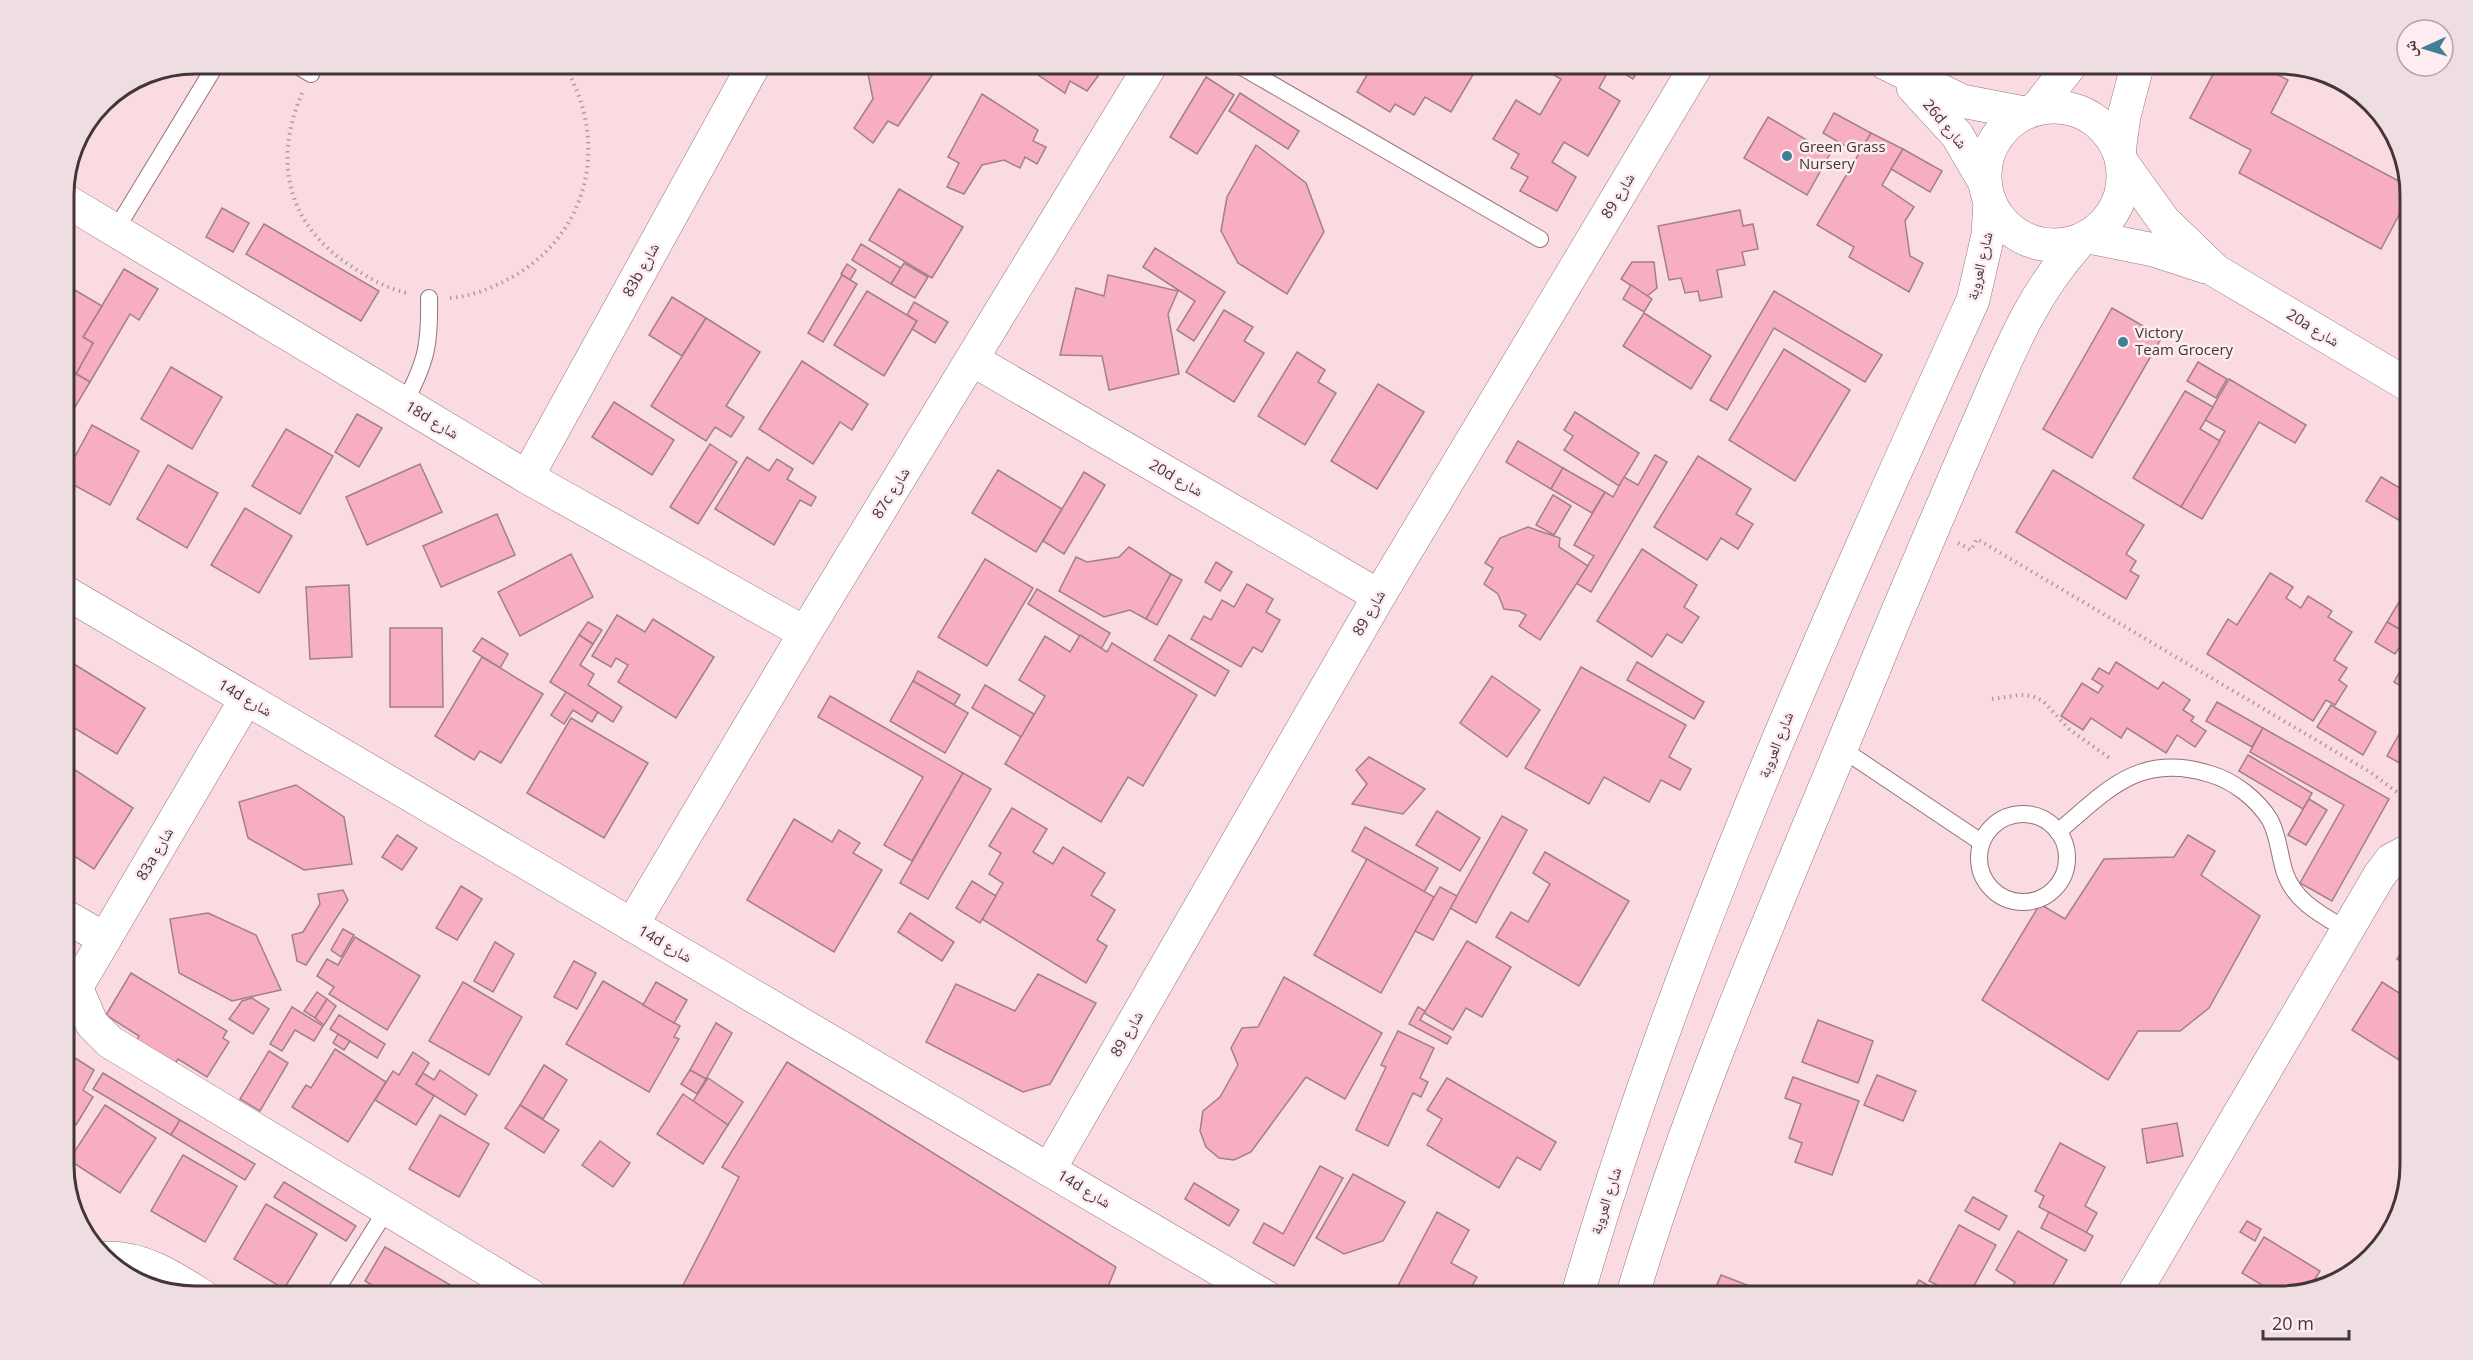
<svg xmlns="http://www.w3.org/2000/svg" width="2473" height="1360" font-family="'Open Sans','Noto Naskh Arabic',sans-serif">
  <rect width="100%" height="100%" fill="#fbdbe2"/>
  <g fill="#f7aec1" stroke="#a37f88" stroke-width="1.5">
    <polygon points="857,63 928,63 937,68 898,126 888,121 873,143 854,128 873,99 868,74 854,67"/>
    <polygon points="1020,63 1085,63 1098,76 1087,91 1070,81 1065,93"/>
    <polygon points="1374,63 1384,63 1400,73 1406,63 1458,63 1474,73 1451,112 1425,97 1414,115 1395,104 1390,112 1357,92"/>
    <polygon points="1540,63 1642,63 1633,79 1611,66 1599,88 1620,101 1588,156 1564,142 1552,162 1576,177 1557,211 1520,191 1528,177 1511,168 1519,154 1493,139 1516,100 1540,115 1561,79 1538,66"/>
    <polygon points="2219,63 2255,63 2288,80 2271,113 2410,187 2410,194 2381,249 2239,173 2251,150 2190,118"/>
    <polygon points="1206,77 1234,95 1197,154 1170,137"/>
    <polygon points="1240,93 1299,131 1288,149 1229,111"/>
    <polygon points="982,94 1038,130 1033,141 1046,147 1037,164 1025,157 1020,168 1004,160 982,165 964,194 947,187 959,163 948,157"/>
    <polygon points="1834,113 1871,133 1859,154 1823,133"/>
    <polygon points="1768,117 1830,154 1807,195 1744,158"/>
    <polygon points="1871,133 1903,149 1882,185 1914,207 1905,221 1910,256 1923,263 1909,292 1849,257 1854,247 1817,225"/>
    <polygon points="1256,145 1306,183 1324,232 1287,294 1238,263 1221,231 1227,197"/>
    <polygon points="1903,149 1942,171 1930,192 1891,169"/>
    <polygon points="899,189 963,227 932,278 869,240"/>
    <polygon points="222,208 249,223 233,252 206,237"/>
    <polygon points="1740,210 1743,226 1753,224 1758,249 1742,252 1745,265 1717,270 1722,297 1700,301 1698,291 1685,293 1681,278 1669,280 1658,226"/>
    <polygon points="264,224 379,291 361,321 246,254"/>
    <polygon points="861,244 901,268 891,284 852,260"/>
    <polygon points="1155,248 1225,292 1194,341 1177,330 1195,301 1143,267"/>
    <polygon points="1632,262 1654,262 1657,288 1647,296 1621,279"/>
    <polygon points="904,263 928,277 915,298 891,284"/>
    <polygon points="847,264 856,270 850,280 841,274"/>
    <polygon points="124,269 158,289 139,320 130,314 90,382 76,374 93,343 83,337"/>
    <polygon points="842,275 857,284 823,342 808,333"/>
    <polygon points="1108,275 1178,291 1168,314 1179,374 1109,390 1102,356 1060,355 1076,288 1104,296"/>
    <polygon points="63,283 102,306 83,337 93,343 76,374 63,366"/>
    <polygon points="1631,285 1652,299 1644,312 1623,299"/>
    <polygon points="867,291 917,321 884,376 834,345"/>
    <polygon points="1774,291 1882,355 1865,382 1774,328 1727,410 1710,400"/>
    <polygon points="672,297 706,318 682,356 649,335"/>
    <polygon points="914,302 948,322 935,343 912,329 917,321 907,315"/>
    <polygon points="2112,308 2162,337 2092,458 2043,429"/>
    <polygon points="1224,310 1253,327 1244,341 1264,353 1234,402 1186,372"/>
    <polygon points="1644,313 1711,356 1691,389 1623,346"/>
    <polygon points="706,318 760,352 726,406 744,417 731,437 715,427 706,441 651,406"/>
    <polygon points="1784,349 1850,390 1795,481 1729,440"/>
    <polygon points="1297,352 1325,370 1318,382 1336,393 1305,445 1258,416"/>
    <polygon points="802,361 868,404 852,430 840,422 813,464 759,429"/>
    <polygon points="2198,362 2227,379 2216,398 2187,381"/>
    <polygon points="63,366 90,382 63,427"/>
    <polygon points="171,367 222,397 192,449 141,419"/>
    <polygon points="2229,379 2306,425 2295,443 2259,422 2202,519 2181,507 2225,431 2205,420"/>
    <polygon points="1378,384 1424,412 1377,489 1331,461"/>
    <polygon points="2185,391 2213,407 2200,429 2220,441 2181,507 2133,478"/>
    <polygon points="614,402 674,440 652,475 592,437"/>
    <polygon points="1575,412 1639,453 1619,486 1564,450 1573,436 1564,430"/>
    <polygon points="357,414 382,428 359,467 335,452"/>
    <polygon points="92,425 139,451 110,505 63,479"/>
    <polygon points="286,429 333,456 300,514 252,486"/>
    <polygon points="1518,441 1563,468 1551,489 1506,462"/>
    <polygon points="710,444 737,462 698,524 670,507"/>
    <polygon points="1655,455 1667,462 1591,592 1576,583 1594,556 1574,545 1605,492 1613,497 1624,477 1638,485"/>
    <polygon points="1698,456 1751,489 1736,514 1753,524 1738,549 1721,538 1707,560 1654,527"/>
    <polygon points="747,457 769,471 777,459 793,469 787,479 816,497 811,506 800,500 774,545 715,509"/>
    <polygon points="420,464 442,512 367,545 346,497"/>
    <polygon points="168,465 218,493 187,548 137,519"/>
    <polygon points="1563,468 1605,492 1592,513 1551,489"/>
    <polygon points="998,470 1062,509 1036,552 972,513"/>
    <polygon points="2053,470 2144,525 2126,554 2136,561 2130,571 2139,576 2126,599 2016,532"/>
    <polygon points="1084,472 1105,485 1064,554 1043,541"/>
    <polygon points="2381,477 2410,494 2410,508 2402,522 2366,501"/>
    <polygon points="1553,495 1571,506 1554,535 1536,525"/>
    <polygon points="245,508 292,536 259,593 211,565"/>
    <polygon points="497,514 515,555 441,587 423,546"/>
    <polygon points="1528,527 1560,538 1559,547 1588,566 1540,640 1519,626 1526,615 1519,611 1504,609 1498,594 1484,584 1493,568 1485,563 1500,538"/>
    <polygon points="1129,547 1171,574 1146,619 1130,610 1104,617 1059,591 1076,557 1087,562 1119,557"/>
    <polygon points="1642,549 1697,585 1684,607 1699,617 1682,643 1667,634 1652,657 1597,621"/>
    <polygon points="571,554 593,597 520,636 498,592"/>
    <polygon points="985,559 1033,588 987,666 938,637"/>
    <polygon points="1216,562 1232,572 1220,591 1205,582"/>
    <polygon points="2270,573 2293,587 2286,598 2301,608 2308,596 2332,611 2328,617 2352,632 2334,660 2347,668 2339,680 2347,686 2335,705 2326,700 2313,721 2207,654 2228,619 2237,625"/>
    <polygon points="1171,574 1182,580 1157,625 1146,619"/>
    <polygon points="1247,584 1273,599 1266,612 1280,620 1262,652 1253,647 1241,667 1191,639 1204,616 1211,620 1222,600 1234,607"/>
    <polygon points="2410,584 2410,630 2408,634 2387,622"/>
    <polygon points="349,585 352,657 310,659 306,587"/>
    <polygon points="1037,589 1110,633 1101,649 1028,604"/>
    <polygon points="617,615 645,632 653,619 714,657 676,718 618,682 628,665 616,658 611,667 592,656"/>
    <polygon points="588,622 602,630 593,644 579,635"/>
    <polygon points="2387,622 2408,634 2395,654 2375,642"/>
    <polygon points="390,628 442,628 443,707 390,707"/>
    <polygon points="579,635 593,644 580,665 594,674 588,685 622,707 613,722 550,682"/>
    <polygon points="1080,635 1107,652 1112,643 1197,695 1143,786 1128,777 1101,822 1005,764 1045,696 1019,680 1045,636 1070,652"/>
    <polygon points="1169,635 1229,671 1215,696 1154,660"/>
    <polygon points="482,638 508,654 500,668 473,651"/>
    <polygon points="2410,653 2410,692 2394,682"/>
    <polygon points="482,657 543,694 501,763 480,751 474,760 435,736"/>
    <polygon points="1637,662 1704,702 1694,719 1627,680"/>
    <polygon points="2116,662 2158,689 2163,682 2190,700 2183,710 2194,717 2191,721 2206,731 2195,747 2177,735 2166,753 2127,728 2121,738 2091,718 2083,730 2061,716 2082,683 2098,693 2103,686 2092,679 2099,668 2109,674"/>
    <polygon points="74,664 145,708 117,754 63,721 63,682"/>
    <polygon points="1581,667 1686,725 1669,757 1691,769 1680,790 1661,780 1649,802 1604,777 1589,804 1525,768"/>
    <polygon points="918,671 960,695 954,705 913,681"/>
    <polygon points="1492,676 1540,710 1507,757 1460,723"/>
    <polygon points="913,681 968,713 945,753 890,721"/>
    <polygon points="985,685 1034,714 1021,737 972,708"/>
    <polygon points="566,692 598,712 592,722 573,710 564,724 551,715"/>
    <polygon points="830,696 963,773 912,861 884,845 923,777 818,717"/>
    <polygon points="2217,702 2263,728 2252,747 2206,721"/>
    <polygon points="2331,705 2376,732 2363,755 2317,727"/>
    <polygon points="571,718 648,763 604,838 527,793"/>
    <polygon points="2403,727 2410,731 2410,769 2387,756"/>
    <polygon points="2263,728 2389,799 2332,901 2300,883 2344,805 2250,752"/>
    <polygon points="2248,755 2312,793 2303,809 2239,771"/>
    <polygon points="1369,757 1425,789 1403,814 1352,804 1367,784 1356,770"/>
    <polygon points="63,762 133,808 94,869 65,850 63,852"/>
    <polygon points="963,773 991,789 928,899 900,883"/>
    <polygon points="296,785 344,817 352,864 304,870 248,838 239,802"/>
    <polygon points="2309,799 2327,810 2306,845 2288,835"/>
    <polygon points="1012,808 1047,829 1033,852 1053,864 1063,847 1105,873 1091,895 1115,910 1097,940 1107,946 1086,983 982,919 1003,883 989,874 1001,853 989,846"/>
    <polygon points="1437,811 1480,838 1460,871 1416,845"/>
    <polygon points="1502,816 1527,830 1476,923 1450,908"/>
    <polygon points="794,819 832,842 839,830 860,843 853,853 882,870 834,952 747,900"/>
    <polygon points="1365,827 1438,868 1424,892 1352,851"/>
    <polygon points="397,835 417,848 402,870 382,857"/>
    <polygon points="2188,835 2215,851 2201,875 2260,916 2209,1008 2180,1031 2138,1031 2108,1080 1982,1000 2040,904 2065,919 2104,859 2174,857"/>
    <polygon points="1545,852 1629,901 1579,986 1496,937 1511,912 1528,922 1550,884 1533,873"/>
    <polygon points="1367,859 1434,897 1381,993 1314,955"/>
    <polygon points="972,881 996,896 980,923 956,908"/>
    <polygon points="461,886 482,899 457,940 436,928"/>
    <polygon points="1440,887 1457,896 1433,940 1415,931"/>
    <polygon points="343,890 348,900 306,965 297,961 292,935 303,932 320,904 318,894"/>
    <polygon points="208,913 256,935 281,990 232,1001 179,973 170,919"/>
    <polygon points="910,913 954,942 942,961 898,932"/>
    <polygon points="343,929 354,935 341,957 331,950"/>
    <polygon points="355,937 420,976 387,1030 329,994 334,987 317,976 327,959 338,965"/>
    <polygon points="2410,940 2410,968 2397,959"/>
    <polygon points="1467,941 1511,967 1482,1017 1466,1008 1453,1030 1424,1013"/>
    <polygon points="495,942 514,954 493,992 474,981"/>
    <polygon points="574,961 596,973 577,1009 554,997"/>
    <polygon points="131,973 227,1031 223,1038 229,1042 207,1077 178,1059 172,1068 134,1044 139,1036 106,1015"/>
    <polygon points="1038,974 1096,1003 1050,1084 1023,1092 926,1042 956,984 1015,1011"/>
    <polygon points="1284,977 1382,1033 1345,1099 1306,1077 1251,1152 1234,1160 1219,1158 1206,1147 1200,1131 1203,1111 1220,1097 1238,1065 1231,1048 1242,1028 1258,1027"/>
    <polygon points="603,981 680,1026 674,1037 679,1039 649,1092 566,1044"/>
    <polygon points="463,982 522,1017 489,1075 429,1041"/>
    <polygon points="656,982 687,1000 674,1023 643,1005"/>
    <polygon points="2382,982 2410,1000 2410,1067 2352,1030"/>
    <polygon points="317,992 327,999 315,1018 304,1011"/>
    <polygon points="252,998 269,1009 253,1034 229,1019 242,1001"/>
    <polygon points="327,999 336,1006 324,1025 315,1018"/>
    <polygon points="292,1007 323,1026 314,1041 295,1030 282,1051 270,1044"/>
    <polygon points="1418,1007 1425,1011 1420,1020 1451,1037 1447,1044 1409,1024"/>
    <polygon points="339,1015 385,1044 377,1058 330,1029"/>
    <polygon points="1818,1020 1873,1041 1858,1083 1802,1062"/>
    <polygon points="716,1023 732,1033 706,1079 690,1070"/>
    <polygon points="1398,1031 1434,1048 1420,1078 1428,1082 1421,1097 1413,1093 1388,1146 1356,1130 1386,1067 1381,1065"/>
    <polygon points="338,1034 350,1041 344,1050 333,1043"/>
    <polygon points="335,1049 386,1082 348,1142 292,1107 306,1085 311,1088"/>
    <polygon points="269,1051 288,1063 260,1111 240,1099"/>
    <polygon points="413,1052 429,1063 416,1084 434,1096 416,1125 375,1100 393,1071 399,1075"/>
    <polygon points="72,1056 94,1070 83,1090 93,1097 76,1125 63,1117 63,1070"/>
    <polygon points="787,1062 1116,1267 1107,1289 1120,1297 677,1297 739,1177 722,1167"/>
    <polygon points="544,1065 567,1080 543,1119 520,1105"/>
    <polygon points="440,1070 477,1095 465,1115 416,1084 423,1073 434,1080"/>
    <polygon points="690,1070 706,1079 697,1094 681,1084"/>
    <polygon points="103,1073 180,1120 171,1135 93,1089"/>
    <polygon points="1877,1075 1916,1091 1903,1121 1864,1105"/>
    <polygon points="1793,1077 1859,1101 1832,1175 1795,1162 1802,1143 1789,1138 1801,1104 1785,1098"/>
    <polygon points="708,1078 743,1102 728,1125 693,1101"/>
    <polygon points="1447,1078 1556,1142 1540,1170 1517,1157 1499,1188 1427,1145 1442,1119 1427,1110"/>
    <polygon points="683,1094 728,1125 703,1164 657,1134"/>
    <polygon points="105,1105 156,1138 120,1193 69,1160"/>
    <polygon points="520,1105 559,1130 544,1153 505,1128"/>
    <polygon points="440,1115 489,1144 459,1197 409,1169"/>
    <polygon points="180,1120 255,1164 245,1180 171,1135"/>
    <polygon points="2177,1123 2183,1156 2147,1163 2142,1129"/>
    <polygon points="600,1141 630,1163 613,1187 582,1165"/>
    <polygon points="2060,1143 2105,1167 2085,1206 2097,1213 2086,1233 2039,1207 2044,1196 2035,1191"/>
    <polygon points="183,1155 237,1186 205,1242 151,1211"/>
    <polygon points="1320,1166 1343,1178 1294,1266 1253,1243 1264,1223 1283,1234"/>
    <polygon points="1353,1174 1405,1202 1383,1241 1344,1254 1316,1238"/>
    <polygon points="284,1182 356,1226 346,1241 274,1197"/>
    <polygon points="1194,1183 1239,1210 1229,1226 1185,1199"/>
    <polygon points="1973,1197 2007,1216 1999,1230 1965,1211"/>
    <polygon points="266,1204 317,1234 284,1289 234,1259"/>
    <polygon points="1437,1212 1469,1230 1451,1263 1477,1277 1466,1297 1392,1297"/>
    <polygon points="2049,1212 2093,1236 2085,1251 2041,1228"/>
    <polygon points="2247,1221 2261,1229 2255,1241 2240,1232"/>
    <polygon points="1959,1225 1996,1245 1968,1297 1960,1297 1929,1281"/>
    <polygon points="2018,1231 2067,1260 2047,1296 2027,1285 2023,1292 2013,1286 2015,1282 1996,1270"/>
    <polygon points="2264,1237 2320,1271 2309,1289 2280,1296 2242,1273"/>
    <polygon points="385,1247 471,1297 392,1297 365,1281"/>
    <polygon points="1721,1275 1778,1297 1712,1297"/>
    <polygon points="1919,1280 1948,1297 1909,1297"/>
    <polygon points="1162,1288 1177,1297 1155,1297"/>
  </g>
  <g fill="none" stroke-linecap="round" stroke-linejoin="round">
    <g stroke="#96737b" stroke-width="18">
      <g id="lane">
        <polyline points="293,63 311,74"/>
        <polyline points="1235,63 1540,239"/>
        <polyline points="115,231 217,63"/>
        <path d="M404 404C426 362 430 346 429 298"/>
        <polyline points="1842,749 1981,842"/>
        <circle cx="2023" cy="858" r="44"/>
        <path d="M2058 832C2108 789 2140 752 2210 774 2234 781 2257 799 2270 820 2279 837 2279 855 2285 873 2295 902 2322 915 2347 930"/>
        <polyline points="332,1297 387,1209"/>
      </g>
    </g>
    <g stroke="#96737b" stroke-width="34">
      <g id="street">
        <polyline points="1885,63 1962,101 2024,113"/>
        <polyline points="1913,87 1957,135 1985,183"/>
        <polyline points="2123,164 2164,221 2216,271 2410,386"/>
        <polyline points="63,199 527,477 805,633"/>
        <polyline points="2089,237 2154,250 2206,267"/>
        <polyline points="973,360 1379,596"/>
        <polyline points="527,477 755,63"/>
        <polyline points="63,591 1266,1297"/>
        <polyline points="63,915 105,939"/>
        <polyline points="632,925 805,633 1152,63"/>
        <polyline points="76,987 92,1024 110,1042 533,1297"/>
        <polyline points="66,1005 246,699"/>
        <polyline points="1050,1168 1379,596 1698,63"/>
        <path d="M108 1258C145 1258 174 1278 204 1297"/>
        <polyline points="2132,1297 2379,876 2391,860 2410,850"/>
      </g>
    </g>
    <g stroke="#96737b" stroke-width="34">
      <g id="secondary">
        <circle cx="2054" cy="176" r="69"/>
        <polyline points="2036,109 2072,63"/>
        <polyline points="2119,152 2124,116 2138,63"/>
        <path d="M1577 1297C1676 953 1825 626 1973 300L1988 235 1990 202"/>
        <path d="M1632 1297C1698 1075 1795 864 1882 649 1913 574 1945 500 1977 426 2008 356 2029 297 2081 240"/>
      </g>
    </g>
    <g stroke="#b3999f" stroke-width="4" stroke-dasharray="1.5 4.5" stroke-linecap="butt">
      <path d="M302 93C272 163 288 227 354 268 370 279 388 289 407 293"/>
      <path d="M450 298C475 296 499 285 519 273 593 226 608 136 563 63"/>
      <polyline points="1958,543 1971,550 1977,539 2370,772 2410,802"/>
      <polyline points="1992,699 2020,695 2032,696 2043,701 2069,729 2112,760"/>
    </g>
    <use href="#lane" stroke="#fff" stroke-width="16"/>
    <use href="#street" stroke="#fff" stroke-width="33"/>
    <use href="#secondary" stroke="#fff" stroke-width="33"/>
  </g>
  <g fill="#408094" stroke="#fdedf0" stroke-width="2">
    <circle cx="1787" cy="156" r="6"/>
    <circle cx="2123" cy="342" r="6"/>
  </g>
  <g text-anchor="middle" stroke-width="5" stroke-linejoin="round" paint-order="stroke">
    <g font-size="15" fill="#443539" stroke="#fdedf0">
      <text transform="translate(1945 124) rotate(50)" y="5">26d شارع</text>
      <text transform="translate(1618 196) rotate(-59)" y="5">شارع 89</text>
      <text transform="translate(1980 266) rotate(-77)" y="5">شارع العروبة</text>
      <text transform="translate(641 270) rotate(-61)" y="5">83b شارع</text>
      <text transform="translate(2313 328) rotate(31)" y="5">20a شارع</text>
      <text transform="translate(432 420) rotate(31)" y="5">18d شارع</text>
      <text transform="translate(1176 478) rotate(30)" y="5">20d شارع</text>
      <text transform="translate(891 493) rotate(-58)" y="5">87c شارع</text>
      <text transform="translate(1369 613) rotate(-60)" y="5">شارع 89</text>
      <text transform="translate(245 698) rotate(30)" y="5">14d شارع</text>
      <text transform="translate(1776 745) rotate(-68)" y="5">شارع العروبة</text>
      <text transform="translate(155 854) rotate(-60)" y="5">83a شارع</text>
      <text transform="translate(665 944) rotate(30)" y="5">14d شارع</text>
      <text transform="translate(1127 1034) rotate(-60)" y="5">شارع 89</text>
      <text transform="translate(1084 1189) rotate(31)" y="5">14d شارع</text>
      <text transform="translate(1606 1201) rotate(-72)" y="5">شارع العروبة</text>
    </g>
    <g font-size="15" fill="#443539" stroke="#fdedf0" text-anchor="start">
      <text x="1799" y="152">Green Grass<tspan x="1799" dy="17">Nursery</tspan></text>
      <text x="2135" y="338">Victory<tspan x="2135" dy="17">Team Grocery</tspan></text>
    </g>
  </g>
  <path d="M0 0H2473V1360H0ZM195 74H2279A121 121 0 0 1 2400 195V1165A121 121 0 0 1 2279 1286H195A121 121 0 0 1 74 1165V195A121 121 0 0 1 195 74Z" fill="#eedee1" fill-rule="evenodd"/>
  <path fill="none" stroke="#443539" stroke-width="3" d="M195 74H2279A121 121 0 0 1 2400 195V1165A121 121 0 0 1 2279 1286H195A121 121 0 0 1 74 1165V195A121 121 0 0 1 195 74Z"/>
  <g transform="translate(2425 48) rotate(266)"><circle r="28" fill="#fdedf0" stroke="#b3a3a7" stroke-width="1.5"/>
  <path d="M0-4.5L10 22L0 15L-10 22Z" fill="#408094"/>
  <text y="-9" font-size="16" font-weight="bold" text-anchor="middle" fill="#443539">ش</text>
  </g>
  <path d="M2263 1330v9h86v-9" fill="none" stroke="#443539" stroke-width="3"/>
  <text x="2272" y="1330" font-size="18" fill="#443539" stroke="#fdedf0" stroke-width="4.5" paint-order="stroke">20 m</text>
</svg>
